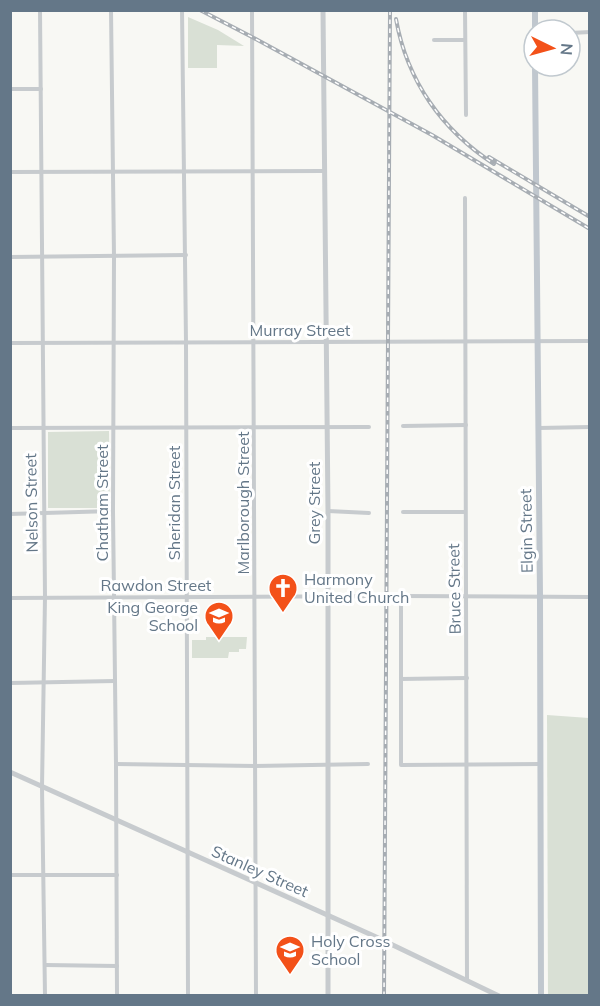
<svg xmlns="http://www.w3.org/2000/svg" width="600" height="1006" font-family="Mulish,sans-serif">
  <rect width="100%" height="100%" fill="#f8f8f4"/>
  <g fill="#d9e0d5">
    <polygon points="188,17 218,30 244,46 217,45 217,68 188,68"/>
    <polygon points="109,431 110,508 48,508 48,432"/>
    <polygon points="206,637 247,637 246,649 239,649 239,652 229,652 228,658 192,658 192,640 206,640"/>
    <polygon points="547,715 589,718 589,995 548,995"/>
  </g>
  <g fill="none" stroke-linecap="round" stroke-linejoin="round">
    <g stroke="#c7cbce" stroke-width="4">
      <polyline points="40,10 45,597 42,787 45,996"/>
      <polyline points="111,10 114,257 113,511 116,764 117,996"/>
      <polyline points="182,10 186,342 188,996"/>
      <polyline points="252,10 256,996"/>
      <polyline points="465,10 466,115"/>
      <polyline points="570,33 590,32"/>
      <polyline points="434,40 465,40"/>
      <polyline points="10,89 41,89"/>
      <polyline points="10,172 323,171"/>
      <polyline points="465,198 467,980"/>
      <polyline points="10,257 186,255"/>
      <polyline points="10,343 590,341"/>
      <polyline points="403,426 466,425"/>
      <polyline points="10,428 369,427"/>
      <polyline points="539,428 590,427"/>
      <polyline points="328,511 369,513"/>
      <polyline points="403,512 465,512"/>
      <polyline points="10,514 113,511"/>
      <polyline points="401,596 401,765 540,764"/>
      <polyline points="10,598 401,596 590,597"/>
      <polyline points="401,679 467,678"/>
      <polyline points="10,683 115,681"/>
      <polyline points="116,764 255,766 368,764"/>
      <polyline points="10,875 117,875"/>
      <polyline points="45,965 117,966"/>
    </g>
    <g stroke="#c7cbce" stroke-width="5">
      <polyline points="323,10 328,511 328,996"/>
      <polyline points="10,772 374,936 499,996"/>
    </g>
    <g stroke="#c0c7ce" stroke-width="6">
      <polyline points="535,30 535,10"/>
      <polyline points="535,66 540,596 541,996"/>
    </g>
    <g stroke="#a7adb3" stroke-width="4">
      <g id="rail">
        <polyline points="200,10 252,37 432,135 590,229"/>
        <path d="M396 19C407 81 442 130 494 164"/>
        <polyline points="489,157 590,217"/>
        <polyline points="384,996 390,10"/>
      </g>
    </g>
    <use href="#rail" stroke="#fff" stroke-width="1.5" stroke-dasharray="4.5" stroke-linecap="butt"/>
  </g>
  <defs>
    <g id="church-pin" transform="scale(1.5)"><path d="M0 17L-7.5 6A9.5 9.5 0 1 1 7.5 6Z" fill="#f35119" stroke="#fff"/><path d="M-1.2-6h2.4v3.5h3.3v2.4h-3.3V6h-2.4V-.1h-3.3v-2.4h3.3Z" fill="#fff"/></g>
    <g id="school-pin" transform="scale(1.5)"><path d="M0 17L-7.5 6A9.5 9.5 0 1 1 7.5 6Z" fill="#f35119" stroke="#fff"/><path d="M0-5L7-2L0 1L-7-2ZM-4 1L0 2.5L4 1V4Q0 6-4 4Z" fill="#fff"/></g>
  </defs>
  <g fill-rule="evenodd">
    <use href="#church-pin" x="283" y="588"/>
    <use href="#school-pin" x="219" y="616"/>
    <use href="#school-pin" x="290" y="950"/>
  </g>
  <g text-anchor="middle" stroke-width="6" stroke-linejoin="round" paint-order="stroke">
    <g font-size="16" fill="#647788" stroke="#fff">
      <text x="300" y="336">Murray Street</text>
      <text transform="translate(31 503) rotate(-91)" y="6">Nelson Street</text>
      <text transform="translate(102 503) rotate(-90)" y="6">Chatham Street</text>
      <text transform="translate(174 503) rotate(-90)" y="6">Sheridan Street</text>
      <text transform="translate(243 503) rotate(-90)" y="6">Marlborough Street</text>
      <text transform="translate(314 503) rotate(-90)" y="6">Grey Street</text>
      <text transform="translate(526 531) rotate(-91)" y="6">Elgin Street</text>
      <text x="156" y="591">Rawdon Street</text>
      <text transform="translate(454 589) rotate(-91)" y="6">Bruce Street</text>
      <text transform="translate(260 871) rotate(24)" y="6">Stanley Street</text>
    </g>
    <g font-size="16" fill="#647788" stroke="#fff" text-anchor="start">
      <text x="304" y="585">Harmony<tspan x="304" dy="18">United Church</tspan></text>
      <text x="198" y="613" text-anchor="end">King George<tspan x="198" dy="18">School</tspan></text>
      <text x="311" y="947">Holy Cross<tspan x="311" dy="18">School</tspan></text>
    </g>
  </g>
  <rect width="600" height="1006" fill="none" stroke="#647788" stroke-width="24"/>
  <g transform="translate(552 48) rotate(95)"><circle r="28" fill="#ffffff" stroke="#c1c9cf" stroke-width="1.5"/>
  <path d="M0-4.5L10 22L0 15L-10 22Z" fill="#f35119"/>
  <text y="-9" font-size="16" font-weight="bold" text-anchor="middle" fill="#647788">N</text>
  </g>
</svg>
